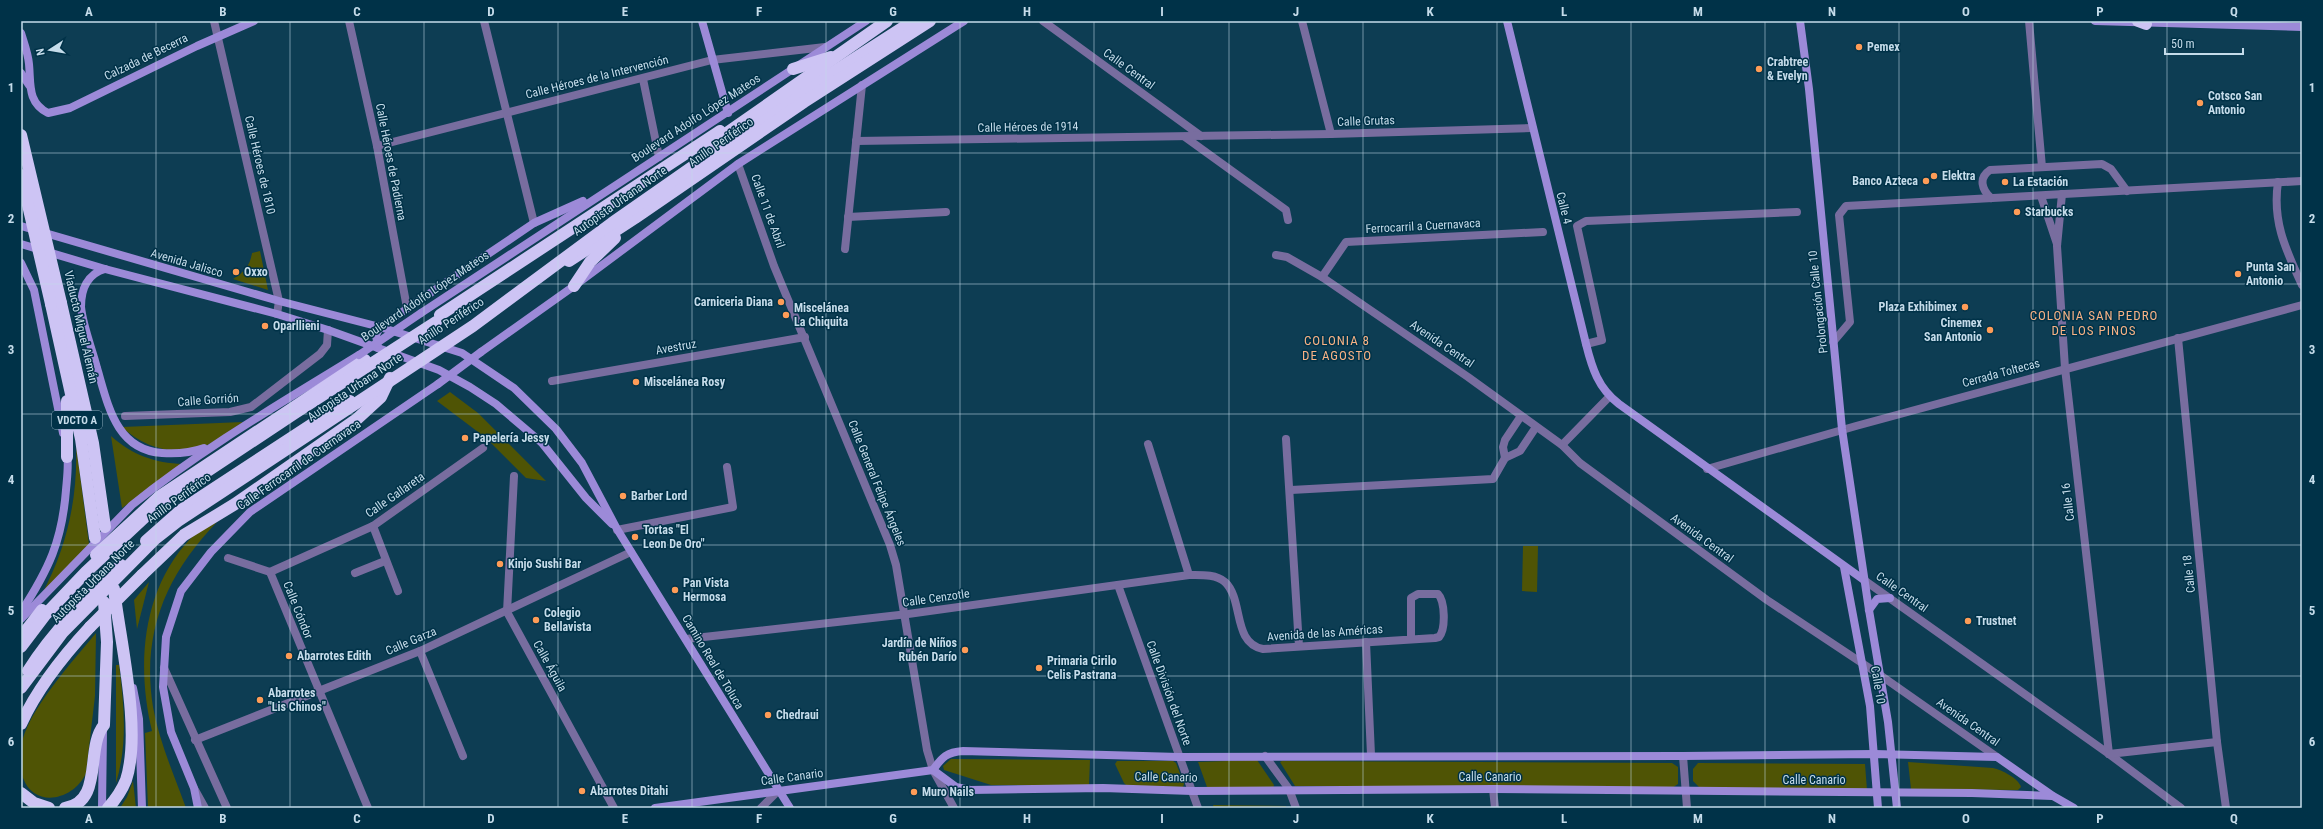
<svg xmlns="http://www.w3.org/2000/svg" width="2323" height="829" font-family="'Roboto Condensed',sans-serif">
  <rect width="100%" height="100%" fill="#0d3d53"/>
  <g fill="#4f5405">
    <path d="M260 251 268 290 233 279C244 272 250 266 252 253Z"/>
    <polygon points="450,392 478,413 546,481 526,478 486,438 437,401"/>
    <path d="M243 422C232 429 219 440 207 445 177 457 145 449 122 427Z"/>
    <path d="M111 436C132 455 155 463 183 464L122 508Z"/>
    <path d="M76 445 89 544 42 594C67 547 78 498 76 445Z"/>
    <path d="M217 522C167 574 141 632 153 707 159 741 174 775 186 808H148L145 733 152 731C136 665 142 589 191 538 198 531 209 527 217 522Z"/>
    <polygon points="1523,546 1538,546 1537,592 1522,591"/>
    <polygon points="149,582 137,629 134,600"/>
    <path d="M96 633 95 696 86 773C75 799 35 810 23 778 20 770 20 756 21 747 26 712 73 661 96 633Z"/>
    <path d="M116 665H119C124 705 128 743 116 783Z"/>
    <polygon points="951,759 1090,760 1089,785 991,785 944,770 943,766"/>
    <polygon points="1257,760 1274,785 1273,788 1207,787 1198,762"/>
    <polygon points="1117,761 1173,761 1176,763 1184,784 1183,787 1127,786 1124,783 1115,764"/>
    <polygon points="1282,761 1672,763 1678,767 1678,784 1672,788 1295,786 1280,762"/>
    <path d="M1908 762 1993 768C2002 770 2018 778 2021 787L2018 790 1911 789Z"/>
    <polygon points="1698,763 1865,764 1867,790 1700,788 1693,781 1693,769"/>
    <polygon points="133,781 136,808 120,808 127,797"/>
    <polygon points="1213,805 1286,806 1286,808 1214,808"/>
  </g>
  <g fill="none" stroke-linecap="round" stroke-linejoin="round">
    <g stroke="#29556a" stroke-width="12" stroke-dasharray="12 6" stroke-linecap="butt">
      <polyline points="107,543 113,582"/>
      <polyline points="97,553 102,592"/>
    </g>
    <g stroke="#786d9f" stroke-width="8">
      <polyline points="214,21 279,301 277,314"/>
      <polyline points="349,21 377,146 407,308"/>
      <polyline points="484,21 534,223"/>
      <polyline points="1043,21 1201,136"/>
      <polyline points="1302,21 1331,134"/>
      <polyline points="2029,21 2042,167"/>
      <polyline points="643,79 659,157"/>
      <polyline points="1185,137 1286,210 1288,220"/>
      <polyline points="856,141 1331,134 1531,128"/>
      <polyline points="377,146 712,60 825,47"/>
      <polyline points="738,164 774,266 890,545 896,565 927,750 933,770 954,808"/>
      <path d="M2278 182C2272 222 2286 250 2302 285"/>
      <polyline points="2062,194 2057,246 2065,368 2109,754"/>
      <polyline points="2041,196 2057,244"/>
      <path d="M1991 198C1982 190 1978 178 1990 170L2102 164 2111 169 2127 191"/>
      <polyline points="848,217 946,212"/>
      <polyline points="845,249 862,85"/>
      <polyline points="1276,255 1287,257 1322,277 1468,377 1562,445 1580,463 1767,600 1880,675 1997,757"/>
      <polyline points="1322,277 1346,242 1543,232"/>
      <polyline points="2178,338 2217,742 2226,808"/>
      <polyline points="1833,342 1850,322 1839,215 1846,206 2302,181"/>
      <polyline points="1586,344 1602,340 1577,226 1586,221 1797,212"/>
      <polyline points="552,381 805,337"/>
      <polyline points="125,416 230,412 251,407 320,354 327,345 328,330"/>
      <polyline points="1286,439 1299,646"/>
      <polyline points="1148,444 1189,575"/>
      <polyline points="1562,445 1609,397"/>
      <polyline points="1505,458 1520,451 1536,427"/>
      <polyline points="1707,469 1856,426 2302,305"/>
      <polyline points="514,476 507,612 614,808"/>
      <polyline points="1291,490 1493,479 1505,458 1503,447 1505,440 1521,416"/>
      <polyline points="373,526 398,591"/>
      <polyline points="617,530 733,507 727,467"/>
      <polyline points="228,558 270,572 368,808"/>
      <polyline points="270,572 373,526 483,448"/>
      <polyline points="355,573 385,561"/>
      <polyline points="1864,580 2109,754 2181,808"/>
      <polyline points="1118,585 1198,808"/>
      <path d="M686 639 908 614 1189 575C1201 575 1216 574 1225 582 1244 600 1232 643 1263 649L1435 638 1439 637C1446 629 1445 601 1438 594H1418L1411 598V639"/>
      <polyline points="1366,642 1371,755"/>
      <polyline points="420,651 463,756"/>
      <polyline points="164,668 227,808"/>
      <polyline points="195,740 420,651 631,552"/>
      <polyline points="2109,754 2217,742"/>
      <polyline points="1265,756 1289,789 1296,808"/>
      <polyline points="1683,756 1687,808"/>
      <polyline points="1493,789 1495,808"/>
      <polyline points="195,790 205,808"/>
      <polyline points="761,808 778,791"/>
    </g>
    <g stroke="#9c8ad8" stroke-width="8">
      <polyline points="702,21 728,113"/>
      <path d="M1507 21 1586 344C1592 368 1598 388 1619 404L1864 580"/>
      <polyline points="1800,21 1809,89 1842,429 1869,610 1888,722 1897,808"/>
      <polyline points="2095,21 2302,27"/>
      <path d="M21 33C24 43 28 53 29 64 31 84 27 102 48 113L70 108 197 46 254 21"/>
      <polyline points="21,73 29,85"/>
      <polyline points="21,226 279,301 380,327 462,353 514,388 556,429 582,463 617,529 790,808"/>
      <polyline points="21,244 105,269 277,314 328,330 439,370 470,387 496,404 542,443 586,498 612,524"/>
      <polyline points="21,263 34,290 63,433"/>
      <path d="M105 269C87 274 81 290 81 307 83 327 92 348 97 368 108 405 116 450 162 453 176 454 190 453 204 448"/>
      <polyline points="421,313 866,21"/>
      <polyline points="378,348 376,335 380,327 534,223 583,201"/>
      <polyline points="481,352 574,286 738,164 964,21"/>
      <polyline points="1844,567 1870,706 1878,808"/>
      <polyline points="1869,610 1877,599 1890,598"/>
      <path d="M21 612C49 569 62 541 66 490 67 478 69 464 67 453"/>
      <path d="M21 619 132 505C203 448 281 403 359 355"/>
      <polyline points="133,688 139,719 142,808"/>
      <polyline points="933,770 956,787 970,790 1103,788 1192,791 1493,789 1972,793 2052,796"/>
      <polyline points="102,808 103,730"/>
      <polyline points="198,808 194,788 171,732 163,687 166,637 181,591 211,552 250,512 438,384"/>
      <path d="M655 808 933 770C942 757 947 752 963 751L1179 757 1683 756 1874 754 1997 757 2053 796 2074 808"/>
    </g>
    <g stroke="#cdc4f4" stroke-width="12">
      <polyline points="2138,21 2146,24"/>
      <polyline points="793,69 831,57"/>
      <polyline points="698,163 779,107 913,21"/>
      <polyline points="569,261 635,218 804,102 930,21"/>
      <polyline points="574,286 590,262 615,238"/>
      <polyline points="61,303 93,443 105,527"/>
      <polyline points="51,304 81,439 95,538"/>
      <polyline points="440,315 720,131"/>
      <polyline points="67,401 67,457"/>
      <polyline points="146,541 181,510 320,419 350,401"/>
      <polyline points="96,555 160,496 365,360"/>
      <polyline points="142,575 184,535 235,504 357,419 381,397 390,378"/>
      <polyline points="21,637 42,610"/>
      <path d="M28 671C54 630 87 598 121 565"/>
      <path d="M21 724C37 689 64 655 90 627"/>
      <polyline points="21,793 34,803 49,808"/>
      <path d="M65 808C104 802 85 748 104 725L107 642 104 602"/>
      <path d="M108 808C116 799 122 790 126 780 142 731 120 641 114 589"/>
    </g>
    <g stroke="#9c8ad8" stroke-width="8">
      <polyline points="359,355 421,313"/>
      <polyline points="438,384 481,352"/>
    </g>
    <g stroke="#cdc4f4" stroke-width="12">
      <polyline points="21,135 61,303"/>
      <polyline points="711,144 887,21"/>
      <polyline points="21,175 51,304"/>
      <polyline points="90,627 142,575"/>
      <polyline points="21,647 46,614 86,572 161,502 295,413 436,322"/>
      <polyline points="21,688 63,632 155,539 178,521 473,326 612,223 698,163"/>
    </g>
  </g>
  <path fill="none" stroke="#c5dcea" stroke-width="1" stroke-opacity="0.55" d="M156 21V808M290 21V808M424 21V808M558 21V808M692 21V808M826 21V808M960 21V808M1094 21V808M1229 21V808M1363 21V808M1497 21V808M1631 21V808M1765 21V808M1899 21V808M2033 21V808M2167 21V808M21 153H2302M21 284H2302M21 414H2302M21 545H2302M21 676H2302"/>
  <g fill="#fe9c57" stroke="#003248" stroke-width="1.5">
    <circle cx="1859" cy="47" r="4"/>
    <circle cx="1759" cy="69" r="4"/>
    <circle cx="2200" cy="103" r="4"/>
    <circle cx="1934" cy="176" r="4"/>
    <circle cx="1926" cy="181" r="4"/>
    <circle cx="2005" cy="182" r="4"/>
    <circle cx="2017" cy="212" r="4"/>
    <circle cx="236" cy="272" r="4"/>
    <circle cx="2238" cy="274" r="4"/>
    <circle cx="781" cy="302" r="4"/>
    <circle cx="1965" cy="307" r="4"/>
    <circle cx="786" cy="315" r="4"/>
    <circle cx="265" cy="326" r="4"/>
    <circle cx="1990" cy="330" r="4"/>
    <circle cx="636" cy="382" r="4"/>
    <circle cx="465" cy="438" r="4"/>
    <circle cx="623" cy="496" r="4"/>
    <circle cx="635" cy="537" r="4"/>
    <circle cx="500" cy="564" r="4"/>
    <circle cx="675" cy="590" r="4"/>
    <circle cx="536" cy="620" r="4"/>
    <circle cx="1968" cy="621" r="4"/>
    <circle cx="965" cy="650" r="4"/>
    <circle cx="289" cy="656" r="4"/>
    <circle cx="1039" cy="668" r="4"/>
    <circle cx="260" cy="700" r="4"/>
    <circle cx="768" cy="715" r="4"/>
    <circle cx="582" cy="791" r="4"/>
    <circle cx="914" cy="792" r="4"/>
  </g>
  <g text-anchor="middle" stroke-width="3" stroke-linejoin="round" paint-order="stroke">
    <rect fill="#003248" stroke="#8aa9b9" stroke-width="1" x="52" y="411" width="50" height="18" rx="3"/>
    <g font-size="11" font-weight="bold" fill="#c5dcea">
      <text x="77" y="424">VDCTO A</text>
    </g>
    <g font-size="12" font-weight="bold" fill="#c5dcea" stroke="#003248" text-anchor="start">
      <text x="1867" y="51">Pemex</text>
      <text x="1767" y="66">Crabtree<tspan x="1767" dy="14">&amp; Evelyn</tspan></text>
      <text x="2208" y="100">Cotsco San<tspan x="2208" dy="14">Antonio</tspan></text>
      <text x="1942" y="180">Elektra</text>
      <text x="1918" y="185" text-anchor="end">Banco Azteca</text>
      <text x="2013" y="186">La Estación</text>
      <text x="2025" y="216">Starbucks</text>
      <text x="2246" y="271">Punta San<tspan x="2246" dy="14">Antonio</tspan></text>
      <text x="244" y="276">Oxxo</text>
      <text x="773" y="306" text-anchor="end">Carniceria Diana</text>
      <text x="1957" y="311" text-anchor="end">Plaza Exhibimex</text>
      <text x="794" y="312">Miscelánea<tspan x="794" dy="14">La Chiquita</tspan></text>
      <text x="1982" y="327" text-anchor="end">Cinemex<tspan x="1982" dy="14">San Antonio</tspan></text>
      <text x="273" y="330">Oparllieni</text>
      <text x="644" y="386">Miscelánea Rosy</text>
      <text x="473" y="442">Papelería Jessy</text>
      <text x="631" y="500">Barber Lord</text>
      <text x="643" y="534">Tortas "El<tspan x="643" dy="14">Leon De Oro"</tspan></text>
      <text x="508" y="568">Kinjo Sushi Bar</text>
      <text x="683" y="587">Pan Vista<tspan x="683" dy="14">Hermosa</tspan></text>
      <text x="544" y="617">Colegio<tspan x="544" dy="14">Bellavista</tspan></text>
      <text x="1976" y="625">Trustnet</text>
      <text x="957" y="647" text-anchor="end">Jardín de Niños<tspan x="957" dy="14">Rubén Darío</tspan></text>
      <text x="297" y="660">Abarrotes Edith</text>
      <text x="1047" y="665">Primaria Cirilo<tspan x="1047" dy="14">Celis Pastrana</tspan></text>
      <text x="268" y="697">Abarrotes<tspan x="268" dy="14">"Lis Chinos"</tspan></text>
      <text x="776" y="719">Chedraui</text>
      <text x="590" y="795">Abarrotes Ditahi</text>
      <text x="922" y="796">Muro Nails</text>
    </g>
    <g font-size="12" fill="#c5dcea" stroke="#003248">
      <text transform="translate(146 57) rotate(-26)" y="4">Calzada de Becerra</text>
      <text transform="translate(1129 69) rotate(36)" y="4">Calle Central</text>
      <text transform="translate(597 77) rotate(-14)" y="4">Calle Héroes de la Intervención</text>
      <text transform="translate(696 118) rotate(-33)" y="4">Boulevard Adolfo López Mateos</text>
      <text transform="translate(1366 121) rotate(-2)" y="4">Calle Grutas</text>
      <text transform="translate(1028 127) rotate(-1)" y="4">Calle Héroes de 1914</text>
      <text transform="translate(721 142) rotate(-35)" y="4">Anillo Periférico</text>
      <text transform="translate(391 162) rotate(79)" y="4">Calle Héroes de Padierna</text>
      <text transform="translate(260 165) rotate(77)" y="4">Calle Héroes de 1810</text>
      <text transform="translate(620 201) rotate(-35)" y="4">Autopista Urbana Norte</text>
      <text transform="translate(1564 208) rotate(76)" y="4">Calle 4</text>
      <text transform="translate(768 211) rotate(70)" y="4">Calle 11 de Abril</text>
      <text transform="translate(1423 226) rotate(-3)" y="4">Ferrocarril a Cuernavaca</text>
      <text transform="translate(187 263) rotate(16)" y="4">Avenida Jalisco</text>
      <text transform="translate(425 296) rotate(-34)" y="4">Boulevard Adolfo López Mateos</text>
      <text transform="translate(1818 302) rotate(-96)" y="4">Prolongación Calle 10</text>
      <text transform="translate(451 321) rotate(-33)" y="4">Anillo Periférico</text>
      <text transform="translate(81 327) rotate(77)" y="4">Viaducto Miguel Alemán</text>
      <text transform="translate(1442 344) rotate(34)" y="4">Avenida Central</text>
      <text transform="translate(676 347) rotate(-10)" y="4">Avestruz</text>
      <text transform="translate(2001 373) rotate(-15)" y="4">Cerrada Toltecas</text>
      <text transform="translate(355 387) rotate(-34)" y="4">Autopista Urbana Norte</text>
      <text transform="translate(208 400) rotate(-4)" y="4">Calle Gorrión</text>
      <text transform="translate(299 465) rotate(-35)" y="4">Calle Ferrocarril de Cuernavaca</text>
      <text transform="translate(877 483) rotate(68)" y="4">Calle General Felipe Ángeles</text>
      <text transform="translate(395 495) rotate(-35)" y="4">Calle Gallareta</text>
      <text transform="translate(179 498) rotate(-36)" y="4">Anillo Periférico</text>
      <text transform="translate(2068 502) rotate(-97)" y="4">Calle 16</text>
      <text transform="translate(1702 538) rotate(36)" y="4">Avenida Central</text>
      <text transform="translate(2189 574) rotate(-96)" y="4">Calle 18</text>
      <text transform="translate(93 581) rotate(-45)" y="4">Autopista Urbana Norte</text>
      <text transform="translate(1902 592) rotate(35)" y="4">Calle Central</text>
      <text transform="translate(936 598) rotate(-8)" y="4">Calle Cenzotle</text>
      <text transform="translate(298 610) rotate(68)" y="4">Calle Cóndor</text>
      <text transform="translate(1325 633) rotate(-4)" y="4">Avenida de las Américas</text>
      <text transform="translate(411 641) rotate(-23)" y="4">Calle Garza</text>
      <text transform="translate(713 662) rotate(59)" y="4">Camino Real de Toluca</text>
      <text transform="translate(550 666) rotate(61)" y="4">Calle Águila</text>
      <text transform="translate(1878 685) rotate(80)" y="4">Calle 10</text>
      <text transform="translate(1169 693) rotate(70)" y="4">Calle División del Norte</text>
      <text transform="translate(1968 722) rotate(35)" y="4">Avenida Central</text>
      <text transform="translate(792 777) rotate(-8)" y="4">Calle Canario</text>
      <text transform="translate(1166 777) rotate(1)" y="4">Calle Canario</text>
      <text x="1490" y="781">Calle Canario</text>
      <text x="1814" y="784">Calle Canario</text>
    </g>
    <g font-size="13" letter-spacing="1" fill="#f7b285" stroke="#003248">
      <text x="2094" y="320">COLONIA SAN PEDRO<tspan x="2094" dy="15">DE LOS PINOS</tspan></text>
      <text x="1337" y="345">COLONIA 8<tspan x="1337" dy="15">DE AGOSTO</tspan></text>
    </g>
  </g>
  <rect width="2323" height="829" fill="none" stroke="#003248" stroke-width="44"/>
  <g transform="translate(50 50) rotate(258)" stroke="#003248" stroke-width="3" paint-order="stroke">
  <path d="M0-3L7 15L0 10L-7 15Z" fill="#c5dcea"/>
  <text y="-6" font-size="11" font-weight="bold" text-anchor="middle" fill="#c5dcea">N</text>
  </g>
  <path d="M2165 48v6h78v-6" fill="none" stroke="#c5dcea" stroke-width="2"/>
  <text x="2171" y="48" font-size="12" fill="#c5dcea" stroke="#003248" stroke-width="3" paint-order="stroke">50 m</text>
  <rect x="22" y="22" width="2279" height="785" fill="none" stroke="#c5dcea" stroke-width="1.5"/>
  <g font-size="13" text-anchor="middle" font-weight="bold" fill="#c5dcea">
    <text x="89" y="16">A</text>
    <text x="223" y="16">B</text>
    <text x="357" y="16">C</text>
    <text x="491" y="16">D</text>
    <text x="625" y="16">E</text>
    <text x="759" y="16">F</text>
    <text x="893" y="16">G</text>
    <text x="1027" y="16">H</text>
    <text x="1162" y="16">I</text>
    <text x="1296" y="16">J</text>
    <text x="1430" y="16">K</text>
    <text x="1564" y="16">L</text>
    <text x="1698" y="16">M</text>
    <text x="1832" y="16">N</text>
    <text x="1966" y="16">O</text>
    <text x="2100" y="16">P</text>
    <text x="2234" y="16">Q</text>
    <text x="11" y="92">1</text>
    <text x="2312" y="92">1</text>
    <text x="11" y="223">2</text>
    <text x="2312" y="223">2</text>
    <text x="11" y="354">3</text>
    <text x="2312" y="354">3</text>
    <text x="11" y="484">4</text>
    <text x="2312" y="484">4</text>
    <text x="11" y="615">5</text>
    <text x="2312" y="615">5</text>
    <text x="11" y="746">6</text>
    <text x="2312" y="746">6</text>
    <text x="89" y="823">A</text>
    <text x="223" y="823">B</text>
    <text x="357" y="823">C</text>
    <text x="491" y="823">D</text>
    <text x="625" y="823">E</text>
    <text x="759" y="823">F</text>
    <text x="893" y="823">G</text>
    <text x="1027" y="823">H</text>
    <text x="1162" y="823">I</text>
    <text x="1296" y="823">J</text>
    <text x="1430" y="823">K</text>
    <text x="1564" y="823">L</text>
    <text x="1698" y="823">M</text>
    <text x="1832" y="823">N</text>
    <text x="1966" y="823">O</text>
    <text x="2100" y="823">P</text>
    <text x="2234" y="823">Q</text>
  </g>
</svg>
